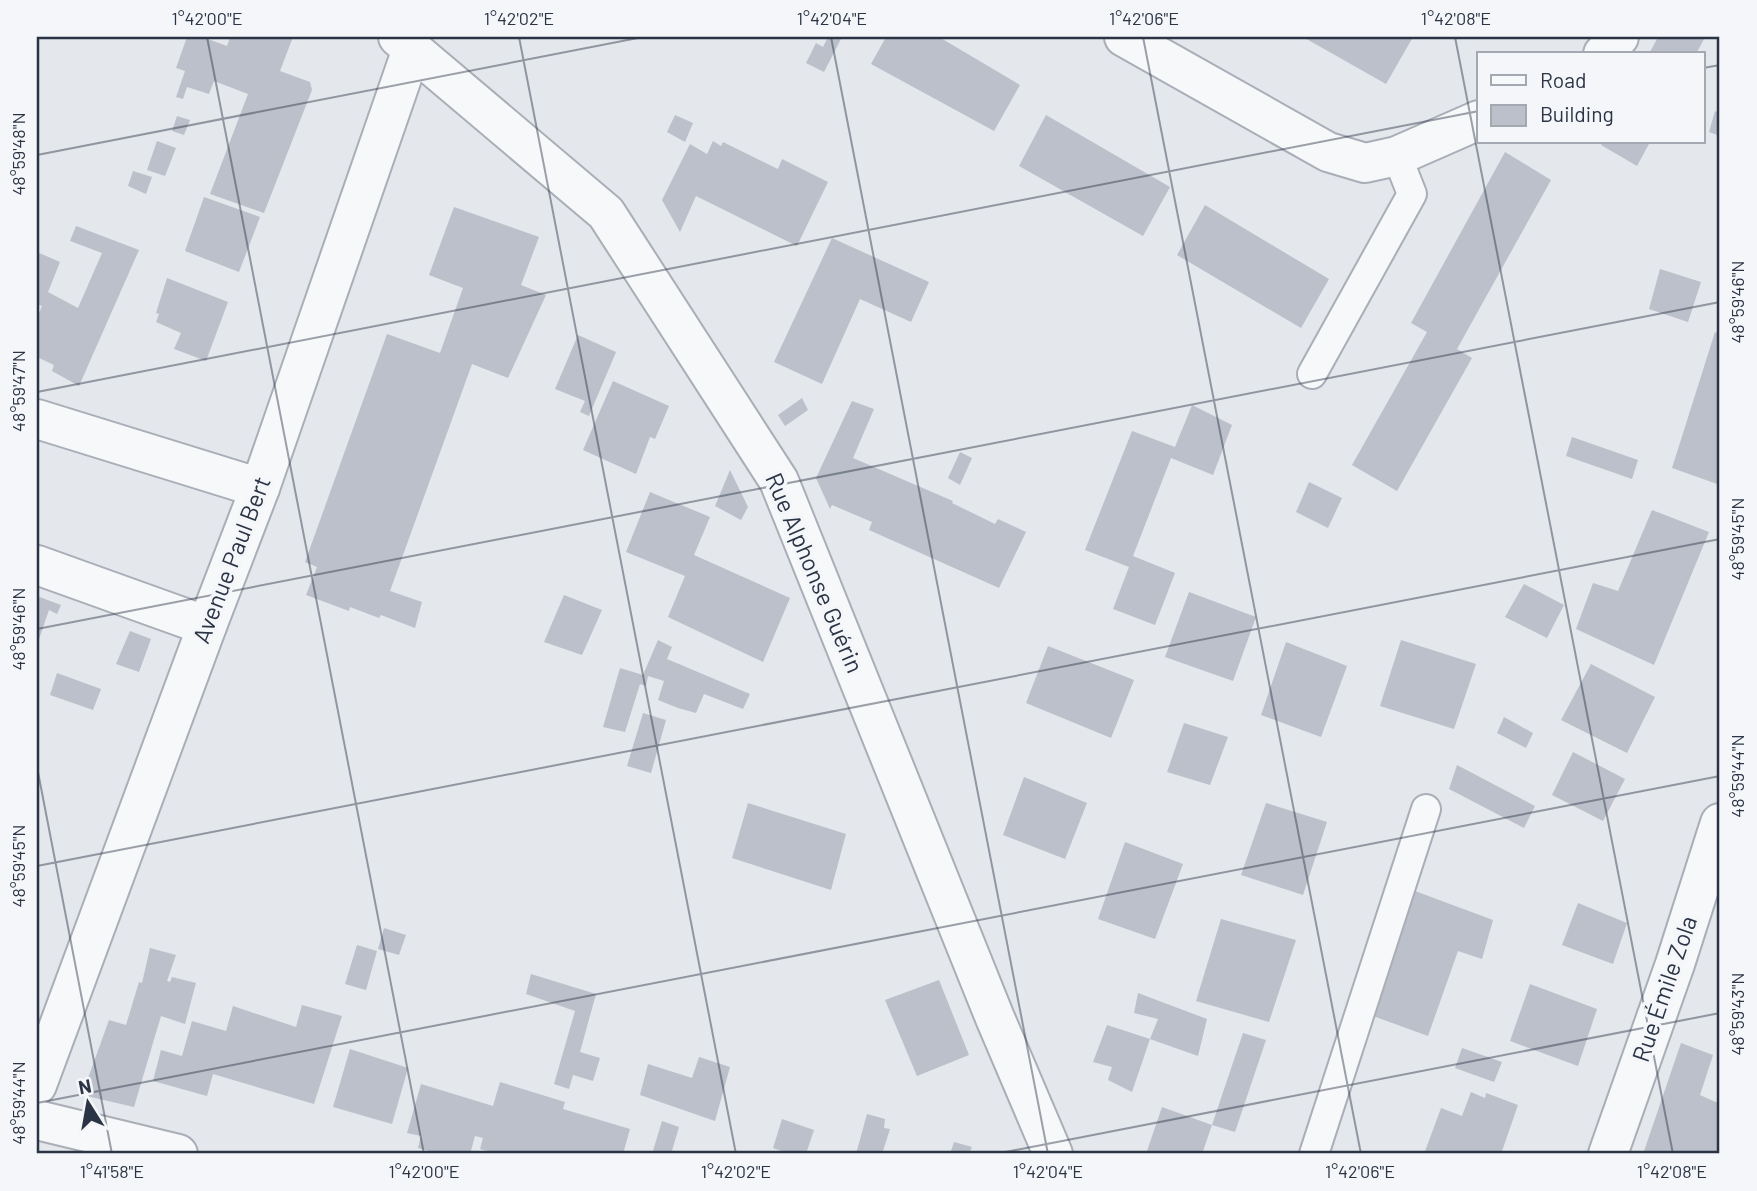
<svg xmlns="http://www.w3.org/2000/svg" width="1757" height="1191" font-family="Barlow,sans-serif">
  <rect width="100%" height="100%" fill="#e4e7ec"/>
  <g fill="#bbc0ca">
    <polygon points="187,37 202,37 227,46 230,37 293,37 280,71 310,82 312,90 264,213 210,194 248,94 214,81 209,94 187,87 183,99 176,97 185,71 176,68"/>
    <polygon points="828,37 842,37 824,72 806,63 816,43 823,47"/>
    <polygon points="886,37 939,37 1020,85 994,131 871,64"/>
    <polygon points="1303,37 1413,37 1386,84"/>
    <polygon points="1658,37 1705,37 1696,54 1649,54"/>
    <polygon points="1715,111 1720,113 1720,136 1709,132"/>
    <polygon points="675,115 693,123 685,142 667,132"/>
    <polygon points="1046,115 1170,187 1143,236 1019,166"/>
    <polygon points="177,116 190,120 184,135 172,131"/>
    <polygon points="157,141 176,148 165,176 147,170"/>
    <polygon points="713,141 721,146 723,142 778,169 782,159 828,182 797,246 696,196 680,232 662,200 690,144 707,154"/>
    <polygon points="1603,142 1650,142 1637,166 1601,145"/>
    <polygon points="1505,152 1551,180 1457,349 1472,358 1397,491 1352,465 1427,332 1411,323"/>
    <polygon points="133,171 152,177 146,194 128,186"/>
    <polygon points="204,197 260,217 239,272 185,251"/>
    <polygon points="1205,205 1329,279 1301,328 1177,255"/>
    <polygon points="454,207 539,237 521,285 546,295 508,378 472,364 390,591 422,602 415,628 381,615 379,618 350,607 349,611 306,595 317,567 305,562 387,334 440,353 463,288 429,275"/>
    <polygon points="76,226 139,250 79,386 52,371 54,365 37,357 37,318 42,306 37,304 37,252 60,262 48,292 78,308 102,253 70,241"/>
    <polygon points="832,238 929,282 911,322 860,299 822,384 774,362"/>
    <polygon points="1660,269 1701,282 1688,322 1649,309"/>
    <polygon points="167,278 228,302 206,361 174,349 181,333 156,322 159,314 156,313"/>
    <polygon points="1715,332 1720,334 1720,485 1672,468"/>
    <polygon points="578,335 616,352 589,416 580,412 585,401 555,389"/>
    <polygon points="613,381 669,406 655,439 650,437 636,474 583,450"/>
    <polygon points="802,398 808,410 785,426 778,415"/>
    <polygon points="852,401 874,409 853,458 953,501 952,503 995,524 998,519 1026,532 999,588 869,530 872,522 832,505 830,509 816,478"/>
    <polygon points="1192,405 1232,425 1213,475 1171,458 1133,556 1175,573 1155,625 1113,609 1129,567 1085,550 1132,431 1175,447"/>
    <polygon points="1572,437 1638,460 1632,479 1566,456"/>
    <polygon points="960,452 972,458 960,485 948,478"/>
    <polygon points="730,470 748,507 741,520 715,506"/>
    <polygon points="1309,482 1342,498 1328,528 1296,512"/>
    <polygon points="650,492 710,517 694,555 790,598 763,662 668,617 685,576 626,552"/>
    <polygon points="1652,510 1709,532 1654,665 1576,629 1593,583 1618,591"/>
    <polygon points="1524,584 1564,605 1547,638 1505,617"/>
    <polygon points="1189,592 1256,617 1233,681 1165,657"/>
    <polygon points="564,595 602,610 582,655 544,642"/>
    <polygon points="37,596 61,605 57,614 49,610 37,645"/>
    <polygon points="130,631 151,639 139,672 116,664"/>
    <polygon points="658,640 672,647 667,659 750,694 743,709 704,694 696,713 678,708 658,700 664,681 648,676 646,686 640,684 625,732 603,727 620,668 643,675"/>
    <polygon points="1401,640 1476,664 1454,729 1380,706"/>
    <polygon points="1286,642 1347,666 1321,737 1261,715"/>
    <polygon points="1048,646 1134,680 1111,738 1026,703"/>
    <polygon points="1591,664 1655,697 1627,753 1561,720"/>
    <polygon points="57,673 101,689 93,710 50,695"/>
    <polygon points="643,713 666,720 651,773 627,766"/>
    <polygon points="1504,717 1533,733 1526,748 1497,733"/>
    <polygon points="1184,723 1228,737 1210,785 1167,772"/>
    <polygon points="1573,752 1625,779 1603,821 1552,795"/>
    <polygon points="1457,765 1535,806 1524,828 1449,789"/>
    <polygon points="1024,777 1087,803 1065,859 1003,835"/>
    <polygon points="748,803 846,834 831,890 732,858"/>
    <polygon points="1266,803 1327,822 1303,895 1241,875"/>
    <polygon points="1125,842 1183,864 1155,939 1098,919"/>
    <polygon points="1415,891 1493,920 1482,959 1458,951 1428,1036 1373,1016"/>
    <polygon points="1578,903 1627,923 1613,964 1562,945"/>
    <polygon points="1221,919 1296,940 1269,1022 1196,1001"/>
    <polygon points="384,928 406,935 399,955 378,949"/>
    <polygon points="357,945 377,951 366,990 345,984"/>
    <polygon points="150,948 176,955 167,981 170,982 172,977 196,983 185,1024 161,1016 134,1107 82,1095 109,1020 126,1025 139,982 142,983"/>
    <polygon points="531,974 596,994 580,1052 600,1058 593,1081 573,1075 569,1089 554,1084 575,1011 526,994"/>
    <polygon points="939,980 969,1055 917,1076 885,1000"/>
    <polygon points="1530,984 1597,1009 1578,1066 1510,1041"/>
    <polygon points="1138,993 1207,1019 1198,1056 1150,1039 1158,1019 1134,1013"/>
    <polygon points="302,1005 342,1016 314,1104 213,1074 207,1096 153,1081 161,1050 182,1056 192,1021 226,1031 233,1006 296,1027"/>
    <polygon points="1107,1025 1150,1039 1132,1092 1108,1080 1112,1067 1093,1062"/>
    <polygon points="1243,1033 1266,1040 1235,1132 1212,1125"/>
    <polygon points="1681,1043 1713,1055 1700,1095 1720,1104 1720,1154 1643,1154"/>
    <polygon points="1462,1048 1502,1062 1494,1082 1455,1068"/>
    <polygon points="350,1049 408,1068 392,1124 333,1107"/>
    <polygon points="699,1057 730,1067 715,1121 640,1095 648,1064 692,1078"/>
    <polygon points="500,1082 565,1102 563,1109 630,1129 623,1154 499,1154 480,1149 483,1138 475,1136 470,1154 439,1154 418,1148 421,1136 407,1133 421,1084 493,1106"/>
    <polygon points="1471,1092 1485,1098 1486,1093 1518,1105 1501,1154 1424,1154 1441,1108 1462,1116"/>
    <polygon points="1162,1107 1212,1125 1202,1154 1146,1154"/>
    <polygon points="867,1114 885,1119 884,1128 890,1129 882,1154 856,1154"/>
    <polygon points="782,1119 814,1130 806,1154 790,1154 773,1148"/>
    <polygon points="662,1121 679,1127 671,1154 652,1154"/>
    <polygon points="954,1142 972,1147 969,1154 950,1154"/>
  </g>
  <g fill="none" stroke-linecap="round" stroke-linejoin="round">
    <g stroke="#a9aeb7" stroke-width="32">
      <g id="service">
        <polyline points="1312,374 1412,194 1397,156"/>
        <polyline points="1314,1154 1426,809"/>
      </g>
    </g>
    <g stroke="#a9aeb7" stroke-width="42">
      <g id="minor">
        <polyline points="1124,37 1328,152 1365,163 1397,156 1479,120"/>
        <polyline points="412,49 606,213 779,481 995,1018 1053,1154"/>
        <polyline points="1603,54 1619,37"/>
        <polyline points="37,419 260,488"/>
        <polyline points="37,565 207,626"/>
        <polyline points="37,1085 207,626 260,488 412,49 398,37"/>
        <polyline points="37,1120 178,1154"/>
        <polyline points="1608,1154 1675,964 1720,823"/>
      </g>
    </g>
    <use href="#service" stroke="#f7f8fa" stroke-width="28"/>
    <use href="#minor" stroke="#f7f8fa" stroke-width="38"/>
  </g>
  <path fill="none" stroke="#2b3445" stroke-width="2" stroke-opacity="0.45" d="M207 37 424 1154M519 37 736 1154M831 37 1048 1154M1143 37 1361 1154M1455 37 1673 1154M1703 68 1720 65M37 155 643 37M37 392 1479 111M37 629 1720 302M37 767 112 1154M37 866 1720 539M37 1103 1720 776M995 1154 1720 1013"/>
  <g text-anchor="middle" stroke-width="7" stroke-linejoin="round" paint-order="stroke">
    <g font-size="24" fill="#2b3445" stroke="#f4f6f9">
      <text transform="translate(232 560) rotate(-69)" y="8">Avenue Paul Bert</text>
      <text transform="translate(814 573) rotate(67)" y="8">Rue Alphonse Guérin</text>
      <text transform="translate(1665 989) rotate(-71)" y="8">Rue Émile Zola</text>
    </g>
  </g>
  <rect width="1757" height="1191" fill="none" stroke="#f4f6f9" stroke-width="77"/>
  <rect x="1477" y="52" width="228" height="91" fill="#f4f6f9" stroke="#a4a8b1" stroke-width="2"/>
  <rect x="1491" y="75" width="35" height="10" fill="#f7f8fa" stroke="#a4a8b1" stroke-width="2"/>
  <text x="1540" y="88" font-size="21" fill="#2b3445">Road</text>
  <rect x="1491" y="105" width="35" height="21" fill="#bbc0ca" stroke="#a4a8b1" stroke-width="2"/>
  <text x="1540" y="122" font-size="21" fill="#2b3445">Building</text>
  <g transform="translate(88 1103) rotate(349)" stroke="#f4f6f9" stroke-width="5" paint-order="stroke">
  <path d="M0-5L12 26L0 18L-12 26Z" fill="#2b3445"/>
  <text y="-10" font-size="19" font-weight="bold" text-anchor="middle" fill="#2b3445">N</text>
  </g>
  <rect x="38" y="38" width="1680" height="1114" fill="none" stroke="#2b3445" stroke-width="2.5"/>
  <g font-size="18" text-anchor="middle" fill="#2b3445">
    <text x="207" y="25">1°42'00"E</text>
    <text x="519" y="25">1°42'02"E</text>
    <text x="832" y="25">1°42'04"E</text>
    <text x="1144" y="25">1°42'06"E</text>
    <text x="1456" y="25">1°42'08"E</text>
    <text transform="translate(19 154) rotate(-90)" y="6">48°59'48"N</text>
    <text transform="translate(1738 302) rotate(-90)" y="6">48°59'46"N</text>
    <text transform="translate(19 391) rotate(-90)" y="6">48°59'47"N</text>
    <text transform="translate(1738 539) rotate(-90)" y="6">48°59'45"N</text>
    <text transform="translate(19 629) rotate(-90)" y="6">48°59'46"N</text>
    <text transform="translate(1738 776) rotate(-90)" y="6">48°59'44"N</text>
    <text transform="translate(19 866) rotate(-90)" y="6">48°59'45"N</text>
    <text transform="translate(1738 1014) rotate(-90)" y="6">48°59'43"N</text>
    <text transform="translate(19 1103) rotate(-90)" y="6">48°59'44"N</text>
    <text x="112" y="1178">1°41'58"E</text>
    <text x="424" y="1178">1°42'00"E</text>
    <text x="736" y="1178">1°42'02"E</text>
    <text x="1048" y="1178">1°42'04"E</text>
    <text x="1360" y="1178">1°42'06"E</text>
    <text x="1672" y="1178">1°42'08"E</text>
  </g>
</svg>
